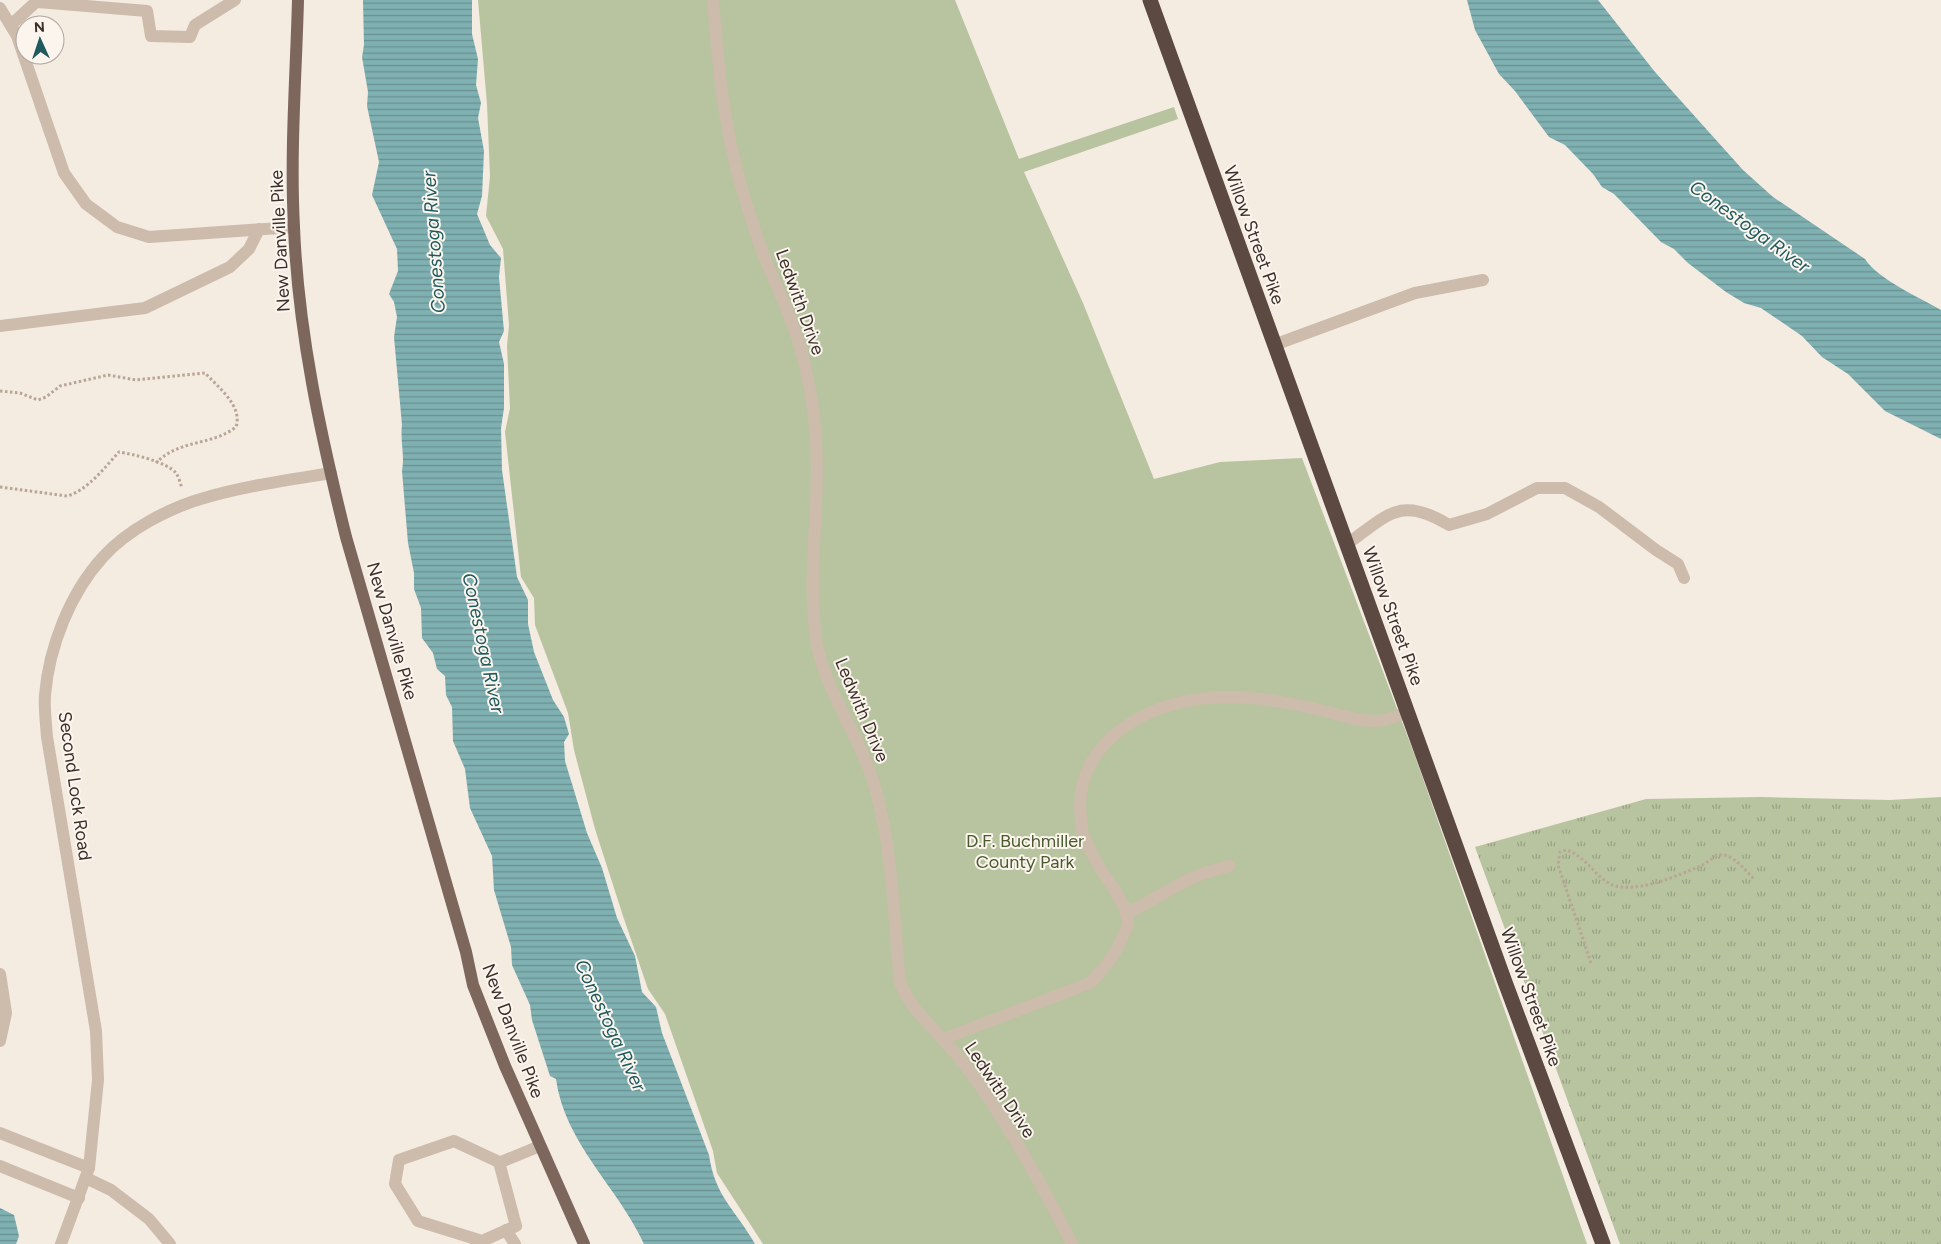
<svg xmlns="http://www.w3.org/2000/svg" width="1941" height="1244" font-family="Figtree,sans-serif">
  <defs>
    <pattern id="grass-tufts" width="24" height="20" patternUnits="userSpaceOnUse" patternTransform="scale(1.25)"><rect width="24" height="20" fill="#b8c4a0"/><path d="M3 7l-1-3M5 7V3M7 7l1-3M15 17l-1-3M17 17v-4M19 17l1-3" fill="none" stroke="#97a083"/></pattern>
    <pattern id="water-rules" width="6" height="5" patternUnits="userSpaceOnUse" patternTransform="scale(1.25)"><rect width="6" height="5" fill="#7fb0b2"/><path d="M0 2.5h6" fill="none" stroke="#699091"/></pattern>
  </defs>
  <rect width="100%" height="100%" fill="#f4ebe1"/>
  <polygon fill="url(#grass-tufts)" points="1761,797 1890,800 1941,797 1941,1244 1620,1244 1475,847 1646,799"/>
  <polygon fill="#b8c4a0" points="478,0 955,0 1019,159 1174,107 1178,119 1024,172 1083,303 1154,479 1220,462 1302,458 1415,756 1587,1244 763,1244 717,1173 713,1151 665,1014 648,989 623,916 595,829 574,750 568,713 535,625 534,598 521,577 505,432 510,408 507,346 509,325 503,249 486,216 490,176 487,104"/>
  <g fill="url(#water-rules)">
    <path d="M363 0H472V34L478 59 476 85 481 103 478 118 484 151 482 196 477 214 490 245 501 258 499 277 504 331 499 342 504 364V408L501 428 502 470 517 577 528 600V624L534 652 553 700 564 717 569 734 564 742 565 761 587 833 602 868 617 918 635 956 642 992 656 1007 662 1033 709 1155C715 1197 736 1210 755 1244H644C618 1187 565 1144 556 1079L550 1076 532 1020 530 1005 512 965 511 947 494 890 492 856 470 808 465 769 453 741 452 707 446 695 445 676 437 669 433 653 422 638 421 608 414 589V573L408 543 402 471C405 455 400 441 402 425L394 337 397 317 394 302 389 294 398 271 397 249 372 195 379 162 367 106 368 92 362 57 364 45Z"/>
    <path d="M1467 0H1598L1655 72 1743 170 1773 197 1865 259C1879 280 1919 297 1941 310V439L1885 411 1848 374 1822 357 1802 336 1761 308 1744 303 1726 292 1688 263 1674 249 1661 242 1614 194 1602 187 1593 174 1565 145 1549 137 1515 91 1499 74 1475 30Z"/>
    <polygon points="0,1208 14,1215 19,1236 16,1244 0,1244"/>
  </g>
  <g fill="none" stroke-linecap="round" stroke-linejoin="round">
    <g stroke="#b9a596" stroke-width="3" stroke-dasharray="2.5 2.5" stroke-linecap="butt">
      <path d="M0 391 20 393 38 400 46 397 60 386 108 375 136 380 205 373C218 387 243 406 236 427 212 446 179 439 156 463"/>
      <path d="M0 487 67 496C87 491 105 467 119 452 133 454 167 462 176 473 179 477 180 483 182 488"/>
      <path d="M1591 963 1558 865 1560 852 1566 850C1589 856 1598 886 1622 887 1647 889 1677 876 1700 866 1706 864 1714 856 1720 855 1732 853 1746 871 1754 879"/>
    </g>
    <g stroke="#cdbbac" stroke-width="12">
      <path d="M713 0C718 63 723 124 741 185 748 209 755 234 765 258 778 291 794 322 803 357 812 393 817 431 817 468 817 522 809 576 815 630 820 685 857 729 873 781 893 845 893 914 900 982 909 1009 941 1035 960 1059 1004 1115 1039 1180 1072 1244"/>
      <polyline points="38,2 147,11 151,36 190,37 195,25 235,0"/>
      <polyline points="0,8 17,36 64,173 86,204 117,227 149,237 294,227"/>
      <polyline points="11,25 38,0"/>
      <polyline points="0,326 145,308 230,267 249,249 259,229"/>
      <polyline points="1274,345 1415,293 1483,280"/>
      <path d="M1347 544C1388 515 1400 495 1449 525L1487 514 1537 488H1565L1599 507 1656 550 1678 564 1684 578"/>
      <path d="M1125 914C1145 905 1164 892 1184 882 1198 874 1213 870 1229 866"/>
      <polyline points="0,974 6,1013 0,1041"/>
      <path d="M943 1039 1090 983C1106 968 1116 954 1124 934 1125 931 1128 926 1128 923 1128 905 1106 878 1097 863 1092 854 1087 845 1084 836 1081 830 1081 823 1081 817 1075 771 1103 736 1143 716 1201 687 1263 696 1324 711 1341 715 1357 721 1375 721 1386 721 1398 715 1408 712"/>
      <polyline points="0,1133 89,1168"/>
      <polyline points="499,1162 516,1226 482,1241 418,1221 395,1184 399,1160 454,1141 499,1162 501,1162 540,1146"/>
      <polyline points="0,1166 79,1198"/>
      <polyline points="86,1178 111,1190 149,1219 170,1244"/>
      <polyline points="506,1230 515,1244"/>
      <path d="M61 1244 89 1168 98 1080 96 1031 47 737C46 723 44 709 45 695 49 647 70 593 103 557 127 530 169 508 204 498 245 486 288 480 331 473"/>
    </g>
    <path stroke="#7d675c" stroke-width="12" d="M298 0C296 76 290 152 294 227 298 332 321 436 346 537L466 952 473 985 505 1066 584 1244"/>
    <polyline stroke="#5c4a42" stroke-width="15" points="1150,0 1505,982 1603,1244"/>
  </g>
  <g text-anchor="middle" stroke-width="4" stroke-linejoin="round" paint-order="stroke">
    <g font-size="18" fill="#3b302b" stroke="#fbf5ee">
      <text transform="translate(1254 235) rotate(70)" y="6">Willow Street Pike</text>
      <text transform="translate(280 241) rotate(-93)" y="6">New Danville Pike</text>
      <text transform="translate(800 302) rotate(70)" y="6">Ledwith Drive</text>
      <text transform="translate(1393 616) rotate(70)" y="6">Willow Street Pike</text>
      <text transform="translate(392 631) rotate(74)" y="6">New Danville Pike</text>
      <text transform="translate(862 710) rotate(67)" y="6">Ledwith Drive</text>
      <text transform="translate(75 786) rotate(82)" y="6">Second Lock Road</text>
      <text transform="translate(1531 997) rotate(70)" y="6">Willow Street Pike</text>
      <text transform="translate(513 1031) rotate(69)" y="6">New Danville Pike</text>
      <text transform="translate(1000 1090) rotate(56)" y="6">Ledwith Drive</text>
    </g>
    <g font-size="18" fill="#4a5a2e" stroke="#fbf5ee">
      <text x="1025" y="847">D.F. Buchmiller<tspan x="1025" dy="21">County Park</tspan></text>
    </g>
    <g font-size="19" font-style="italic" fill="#1f5a5e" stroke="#fbf5ee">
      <text transform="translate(1750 226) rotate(36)" y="7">Conestoga River</text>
      <text transform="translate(433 242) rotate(-94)" y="7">Conestoga River</text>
      <text transform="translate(484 643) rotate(78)" y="7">Conestoga River</text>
      <text transform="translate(611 1025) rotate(65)" y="7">Conestoga River</text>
    </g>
  </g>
  <g transform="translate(40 40) rotate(357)"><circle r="24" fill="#fbf5ee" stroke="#aea6a0"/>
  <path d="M0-4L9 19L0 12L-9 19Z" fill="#1f5a5e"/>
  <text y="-8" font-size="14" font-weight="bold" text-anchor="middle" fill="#3b302b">N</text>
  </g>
</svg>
